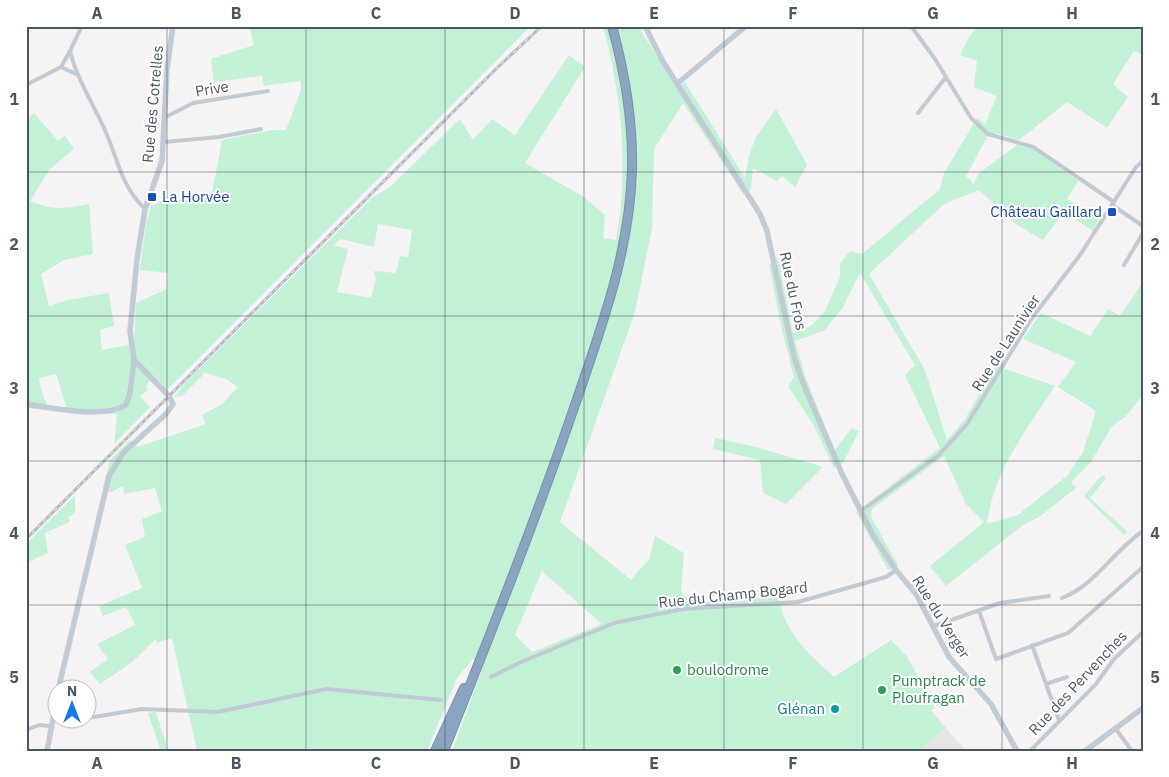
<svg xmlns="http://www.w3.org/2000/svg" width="1169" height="777" font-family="'IBM Plex Sans',sans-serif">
  <rect width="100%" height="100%" fill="#f5f3f3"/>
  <polygon fill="#e6e4e5" points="946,728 966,751 918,751"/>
  <g fill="#c3f1d5" fill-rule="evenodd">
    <path d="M249 26H531L167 390 154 376 146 386 148 390 140 396 150 407 114 444 117 414 68 412 56 374 39 378 41 390 49 410 26 408V120L34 113 58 141 65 136 74 149 50 169 30 201C54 211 63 209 89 204L93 254 64 260 41 274 49 306 68 300 109 293 114 326 100 330 102 350 134 344 136 303 167 289 168 273 140 270 146 223 151 206 164 201 211 199 222 140 272 130H286L301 90V81L264 86 262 76 214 82 211 59 254 45Z"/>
    <path d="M603 26H644L641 31 677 89 685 82 745 178 749 156 756 137 776 109 807 165 795 187 782 176 777 181 753 168 751 188 744 195 683 103 654 149 652 228 635 312 560 522 631 580 649 559 655 536 684 553 681 592 692 603 777 597C782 606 782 615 787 623 798 645 815 660 834 677L891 640 906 655 935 708 931 710 946 728 918 751H452L484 664 473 659 457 678 427 751H197L172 638 157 643 156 639 131 663 100 684 90 672 108 659 97 644 135 625 126 607 103 616 99 606 142 588 125 545 145 537 142 519 162 511 155 488 124 494 123 486 111 492 103 490 110 460 130 440 137 447 206 424 202 415 222 404 238 387 226 379 205 373 182 396 174 397 186 382 373 197 390 187 460 119 473 140 492 119 515 135 569 55 585 67 525 163 584 197 605 215 603 238 616 240C629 171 622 94 603 26ZM378 224 412 230 408 257 400 256 396 273 374 271 376 280 371 298 337 292 348 249 333 245 341 239 374 247ZM542 571 602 624 532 652 515 635Z"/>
    <path d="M978 26H1143V55L1134 51 1113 84 1128 97 1107 128 1067 102 1019 140 995 133 987 137 966 176 974 184 978 174 1017 145 1034 150 1078 181 1067 199 1099 219 1093 231 1064 212 1043 240 1014 223 979 190 944 204 869 274 925 370 947 440 965 419 996 366 1055 386C1027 429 993 472 987 524L1018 515 1068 475 1083 452 1096 411 1058 387 1076 362 1023 339 1041 313 1090 336 1108 309 1120 316 1143 282V395L1125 417 1112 426 1091 462 1071 482 1076 488 1039 517 1023 525 946 586 930 566 984 522 966 504 944 456 872 509 871 517 898 565 888 570 856 512 940 448 905 375 915 365 860 273 843 307 825 330 795 341 806 379 835 450 852 428 859 431 843 463 834 468 814 426 788 386 794 377 782 330 769 265 778 258 793 333 811 326 825 311 840 277V264L850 251 862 254 940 189 944 173 977 118 985 124 997 96 974 87 977 61 960 55 969 37Z"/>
    <polygon points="715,438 756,447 823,467 786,504 763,493 760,460 713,449"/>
    <polygon points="1102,475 1106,478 1090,498 1128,532 1124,535 1084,496"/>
    <polygon points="75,495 75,513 68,517 70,522 45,533 48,553 26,563 26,544"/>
    <polygon points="156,712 168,751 161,751 148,713"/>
  </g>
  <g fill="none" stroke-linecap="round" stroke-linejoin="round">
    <g stroke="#7690ad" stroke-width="10">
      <g id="highway">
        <polyline points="435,751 464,688"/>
        <path d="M444 751C490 635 536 519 576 402 602 326 630 250 632 169 633 121 625 73 612 26"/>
      </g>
    </g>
    <g stroke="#c1cad2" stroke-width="4">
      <path d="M82 26 70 51C77 79 92 102 104 128 118 158 120 185 145 209"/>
      <polyline points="911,26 935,59 971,118 988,134 1033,147 1114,202"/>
      <polyline points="61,67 76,74"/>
      <polyline points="26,85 61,67 70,51"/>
      <polyline points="918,113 946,77"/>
      <polyline points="164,118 193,103 268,91"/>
      <polyline points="164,142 219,137 261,129"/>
      <polyline points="1112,205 1143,226"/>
      <polyline points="1124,265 1143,233"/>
      <polyline points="861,511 939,455 967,424 1032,318 1080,255 1136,167 1143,161"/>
      <path d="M1062 598C1096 585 1113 551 1143 531"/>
      <polyline points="979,611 996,659 1068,633 1143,567"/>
      <polyline points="934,626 1000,603 1049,596"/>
      <polyline points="1032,645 1059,720"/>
      <polyline points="491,677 519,663 614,623 683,609 798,602 886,577 896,570"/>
      <polyline points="1046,684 1067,677"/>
      <polyline points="88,718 142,709 218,712 326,689 441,700"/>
      <polyline points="1115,728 1132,751"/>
      <polyline points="26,730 39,725 50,726"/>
      <polyline points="1030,751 1096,684 1114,659 1143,632"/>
    </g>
    <g stroke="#c1cbd6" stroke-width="5.5">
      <polyline points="645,26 662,60 760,214 767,231 794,357 803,383 842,474 874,537 896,570 916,594 949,657 991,704 1017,751"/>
      <polyline points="678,83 746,26"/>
      <path d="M26 404C52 408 103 419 126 405L130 393 134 360 130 331 137 259 145 209 162 161 167 69 173 26"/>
      <polyline points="58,690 109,476 123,453 167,413 173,404 169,396 134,360"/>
      <polyline points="47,751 58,693"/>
      <polyline points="1085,751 1143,708"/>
    </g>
    <use href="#highway" stroke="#8ba5c1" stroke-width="8"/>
    <g stroke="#b5b8bd" stroke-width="3">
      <polyline id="rail" points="26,539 499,66 542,26"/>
    </g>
    <use href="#rail" stroke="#fff" stroke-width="1" stroke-dasharray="4" stroke-linecap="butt"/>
  </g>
  <path fill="none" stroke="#4a5661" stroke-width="1" stroke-opacity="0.55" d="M167 26V751M306 26V751M445 26V751M584 26V751M724 26V751M863 26V751M1002 26V751M26 172H1143M26 316H1143M26 461H1143M26 605H1143"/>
  <g fill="#1a4fb4" stroke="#fff" stroke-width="2">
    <rect x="147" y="192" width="10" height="10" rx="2.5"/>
    <rect x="1107" y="207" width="10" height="10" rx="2.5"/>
  </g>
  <g fill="#2e9e5b" stroke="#fff" stroke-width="2">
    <circle cx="677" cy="670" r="5"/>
    <circle cx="882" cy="690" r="5"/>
  </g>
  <circle fill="#0f9aa8" stroke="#fff" stroke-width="2" cx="835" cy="709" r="5"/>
  <g text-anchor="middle" stroke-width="4" stroke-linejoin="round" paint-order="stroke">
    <g font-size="15" fill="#4a5661" stroke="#fff">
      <text transform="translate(212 89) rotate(-10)" y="5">Prive</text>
      <text transform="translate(153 104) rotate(-85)" y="5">Rue des Cotrelles</text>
      <text transform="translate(793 291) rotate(78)" y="5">Rue du Fros</text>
      <text transform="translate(1006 343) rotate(-57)" y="5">Rue de Launivier</text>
      <text transform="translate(733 595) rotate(-6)" y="5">Rue du Champ Bogard</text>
      <text transform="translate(941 617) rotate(58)" y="5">Rue du Verger</text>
      <text transform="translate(1078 683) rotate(-47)" y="5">Rue des Pervenches</text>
    </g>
    <g font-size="15" fill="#164399" stroke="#fff" text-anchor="start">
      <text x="162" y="202">La Horvée</text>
      <text x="1102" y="217" text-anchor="end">Château Gaillard</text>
    </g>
    <g font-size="15" fill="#27864d" stroke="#fff" text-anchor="start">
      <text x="687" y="675">boulodrome</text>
      <text x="892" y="686">Pumptrack de<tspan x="892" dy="17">Ploufragan</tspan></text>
    </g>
    <g font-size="15" fill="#0d838f" stroke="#fff" text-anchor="end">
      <text x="825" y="714">Glénan</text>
    </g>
  </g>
  <rect width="1169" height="777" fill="none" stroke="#ffffff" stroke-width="55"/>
  <g transform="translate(72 704)"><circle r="24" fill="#ffffff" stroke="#b7bbc0"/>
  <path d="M0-4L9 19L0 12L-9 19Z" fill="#1a73e8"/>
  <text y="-8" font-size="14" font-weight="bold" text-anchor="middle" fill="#4a5661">N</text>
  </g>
  <rect x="28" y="28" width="1114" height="722" fill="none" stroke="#4a5661" stroke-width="2"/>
  <g font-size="16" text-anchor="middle" font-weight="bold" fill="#4a5661">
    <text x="97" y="19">A</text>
    <text x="236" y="19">B</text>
    <text x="376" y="19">C</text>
    <text x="515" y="19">D</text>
    <text x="654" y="19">E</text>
    <text x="793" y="19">F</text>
    <text x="933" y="19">G</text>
    <text x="1072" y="19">H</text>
    <text x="14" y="105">1</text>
    <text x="1155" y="105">1</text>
    <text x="14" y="250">2</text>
    <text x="1155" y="250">2</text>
    <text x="14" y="394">3</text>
    <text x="1155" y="394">3</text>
    <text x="14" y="539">4</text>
    <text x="1155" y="539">4</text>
    <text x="14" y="683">5</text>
    <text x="1155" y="683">5</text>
    <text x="97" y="769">A</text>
    <text x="236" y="769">B</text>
    <text x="376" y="769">C</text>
    <text x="515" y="769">D</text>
    <text x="654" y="769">E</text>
    <text x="793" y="769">F</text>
    <text x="933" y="769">G</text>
    <text x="1072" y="769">H</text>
  </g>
</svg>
